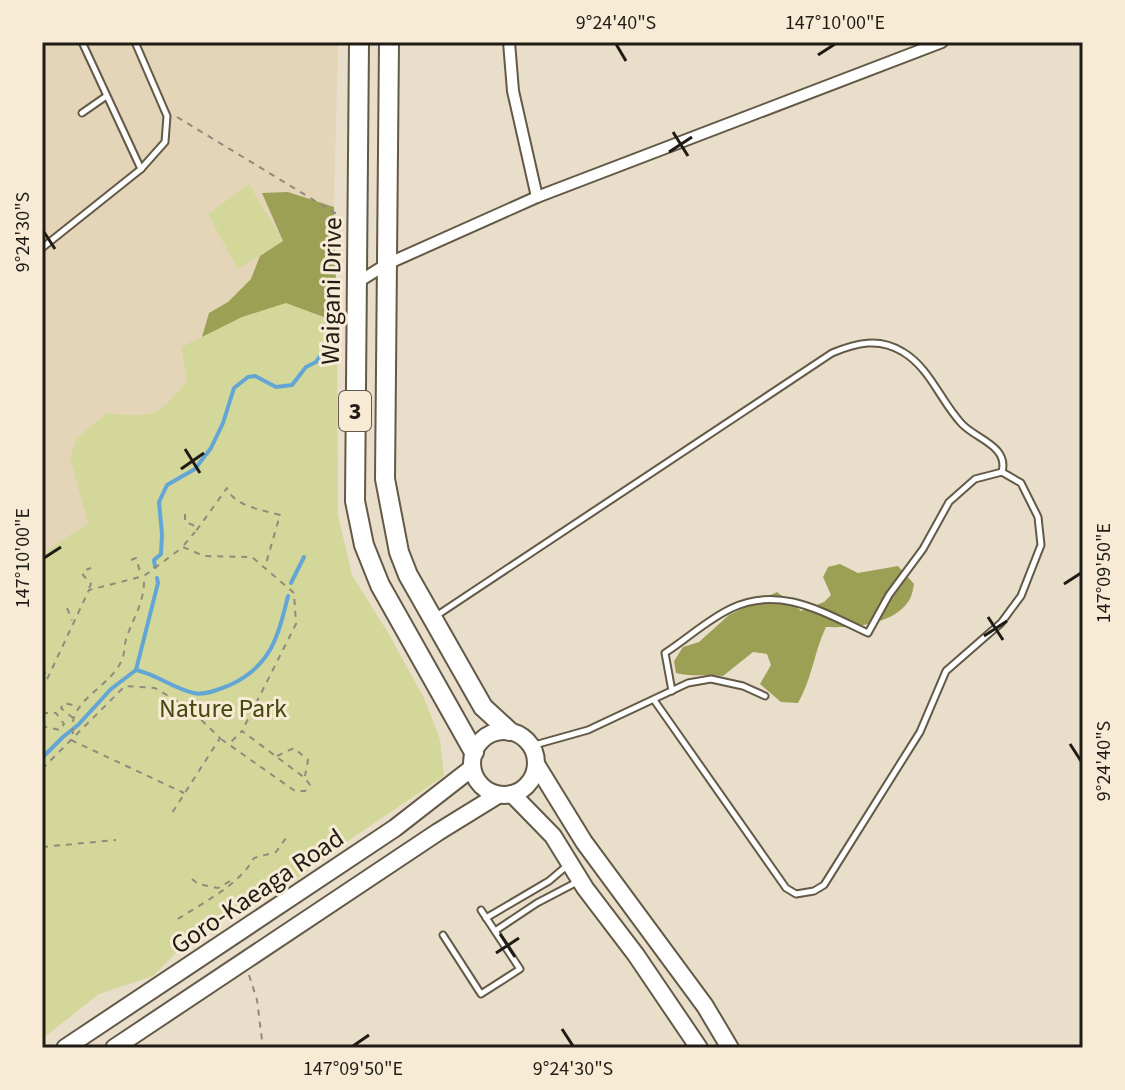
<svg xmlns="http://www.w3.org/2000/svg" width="1125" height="1090" font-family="'Source Sans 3',sans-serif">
  <rect width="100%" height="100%" fill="#e9dec9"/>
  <polygon fill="#e4d4b8" points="42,42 338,42 334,207 337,322 321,315 242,317 181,347 187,381 164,409 140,416 107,413 88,523 42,554"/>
  <g fill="#d3d89a">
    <polygon points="249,184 283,241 238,269 208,214"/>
    <path d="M286 303 337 322 338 515 352 575 387 631 424 698 440 739 444 776 345 843 295 880 191 938 153 976 99 994 42 1039V554L88 523 70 458 77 438 107 413C154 418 157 417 187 381L181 347 242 317Z"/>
  </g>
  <g fill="#9ca055">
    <polygon points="288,192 334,207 337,322 286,303 242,317 202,337 209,313 228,302 251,279 260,256 283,241 262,193"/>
    <path d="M840 564 858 573 898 566 914 584C913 589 912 597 908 602 892 625 852 628 826 627 814 652 812 679 798 703L781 702 760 684 771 665 767 654 753 652 723 676C706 674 692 677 676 673L674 661 683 647 699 642 729 615 777 592 801 611 824 602 831 595 823 577 828 567Z"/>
  </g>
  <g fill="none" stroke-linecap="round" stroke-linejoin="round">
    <g stroke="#63a6d5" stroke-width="4">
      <polyline points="155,567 154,560 161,554 162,534 159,502 167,485 195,469 211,448 223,423 234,388 248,377 255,376 276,387 292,385 306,367 316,362 323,352 337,351"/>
      <polyline points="291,583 304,557"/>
      <path d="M136 670C156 674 174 689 194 693 204 696 220 689 230 685 271 666 278 637 288 596"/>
      <polyline points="42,758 63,737 78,725 111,689 136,670 158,583 157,578"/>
    </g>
    <g stroke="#635947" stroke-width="9">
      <g id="lane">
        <polyline points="82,42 141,169"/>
        <polyline points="82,113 105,97"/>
        <polyline points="42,248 141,169 165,142 167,116 135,42"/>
        <path d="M436 616 832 353C856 343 879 337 903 352 930 368 941 402 962 424 976 439 1009 446 1002 472"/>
        <path d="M654 700 786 888 796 894 814 891 824 885 920 732 946 671 1001 623 1021 596 1041 545 1038 517 1021 483 1002 472 975 479 949 502 923 549 889 595 868 633C824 613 781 585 732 608 708 619 687 639 665 653L672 691"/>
        <polyline points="531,746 588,730 688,683 711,679 743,686 765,696"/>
        <polyline points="486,918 549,881 569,864"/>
        <polyline points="495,931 537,903 579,881"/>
        <polyline points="443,935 481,994 520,969 481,910"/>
      </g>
    </g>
    <g stroke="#635947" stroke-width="14">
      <g id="street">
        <polyline points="509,42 513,91 537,197"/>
        <polyline points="358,282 387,264 537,197 942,42"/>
      </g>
    </g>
    <g stroke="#635947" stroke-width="20">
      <g id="primary">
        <circle cx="504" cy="763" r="32"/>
        <polyline points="536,764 584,842 705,1006 730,1048"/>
        <polyline points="512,794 553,836 585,888 636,955 699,1048"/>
        <polyline points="65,1048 395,828 472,768"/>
        <polyline points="114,1048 438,832 498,795"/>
      </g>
    </g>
    <g stroke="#635947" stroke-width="22">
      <g id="highway">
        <polyline points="359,42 355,501 364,545 380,585 474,752"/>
        <polyline points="389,42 385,479 399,552 408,575 483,707 509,731"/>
      </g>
    </g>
    <g stroke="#928a7b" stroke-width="2" stroke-dasharray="6 6" stroke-linecap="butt">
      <polyline points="177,117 340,216"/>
      <path d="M185 514V522L193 525 196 531 227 488C233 506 263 510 280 515L265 567"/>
      <polyline points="184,545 195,532"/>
      <polyline points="131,560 136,558 141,575"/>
      <polyline points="89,588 91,584 83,575 83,571 91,568"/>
      <polyline points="67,608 72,620"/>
      <polyline points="42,669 48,677"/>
      <polyline points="42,690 89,590 144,576 183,547 204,556 252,557 294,593 296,624 242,731"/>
      <polyline points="42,713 56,713 64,724 60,730 42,726"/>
      <polyline points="73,718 61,708 64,703 77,706"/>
      <path d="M73 734C67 700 109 689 122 660 125 653 124 644 127 636 135 615 145 600 144 577"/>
      <polyline points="221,739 295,791 305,791 310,785 305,778 242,731 229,744"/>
      <polyline points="71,740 184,793"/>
      <polyline points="277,756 294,748 308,760 305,776"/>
      <polyline points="42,769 125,686 155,688 190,709 220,738 172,813"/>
      <polyline points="42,847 116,840"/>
      <polyline points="192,879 198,884 218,888 232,880"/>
      <path d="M178 919C204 902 239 885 254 858L276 852 288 835"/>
      <polyline points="249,975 257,1000 263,1048"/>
    </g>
    <use href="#lane" stroke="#fff" stroke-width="5"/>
    <use href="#street" stroke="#fff" stroke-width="10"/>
    <use href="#primary" stroke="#fff" stroke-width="16"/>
    <use href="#highway" stroke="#fff" stroke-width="18"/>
  </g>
  <path fill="none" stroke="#201c15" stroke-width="3" d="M616 44 626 61M818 55 835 44M673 132 688 156M669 152 692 137M44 232 55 249M185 449 200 473M181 469 204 453M44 558 61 547M1064 584 1081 573M988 617 1003 640M984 636 1007 621M1070 744 1081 761M500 934 515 957M496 953 519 938M562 1029 573 1046M353 1046 369 1035"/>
  <g text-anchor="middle" stroke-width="6" stroke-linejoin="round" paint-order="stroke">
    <rect fill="#f7ebd6" stroke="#605a4f" stroke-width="2" x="339" y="391" width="32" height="40" rx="6"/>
    <g font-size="24" font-weight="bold" fill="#201c15">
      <text x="355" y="419">3</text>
    </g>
    <g font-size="26" fill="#201c15" stroke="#f7ebd6">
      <text transform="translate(331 291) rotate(-89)" y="9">Waigani Drive</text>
      <text transform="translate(257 891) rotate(-34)" y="9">Goro-Kaeaga Road</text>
    </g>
    <g font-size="26" fill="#46480e" stroke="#f7ebd6">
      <text x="223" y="717">Nature Park</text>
    </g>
  </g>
  <rect width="1125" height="1090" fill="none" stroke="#f7ebd6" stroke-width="88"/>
  <rect x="44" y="44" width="1037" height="1002" fill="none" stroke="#201c15" stroke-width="3"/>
  <g font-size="20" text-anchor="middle" fill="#201c15">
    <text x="616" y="29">9°24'40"S</text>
    <text x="835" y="29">147°10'00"E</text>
    <text transform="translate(22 232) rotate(-90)" y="7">9°24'30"S</text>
    <text transform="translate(22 558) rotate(-90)" y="7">147°10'00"E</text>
    <text transform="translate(1103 573) rotate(-90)" y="7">147°09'50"E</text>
    <text transform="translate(1103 761) rotate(-90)" y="7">9°24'40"S</text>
    <text x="353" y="1075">147°09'50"E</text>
    <text x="573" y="1075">9°24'30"S</text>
  </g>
</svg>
